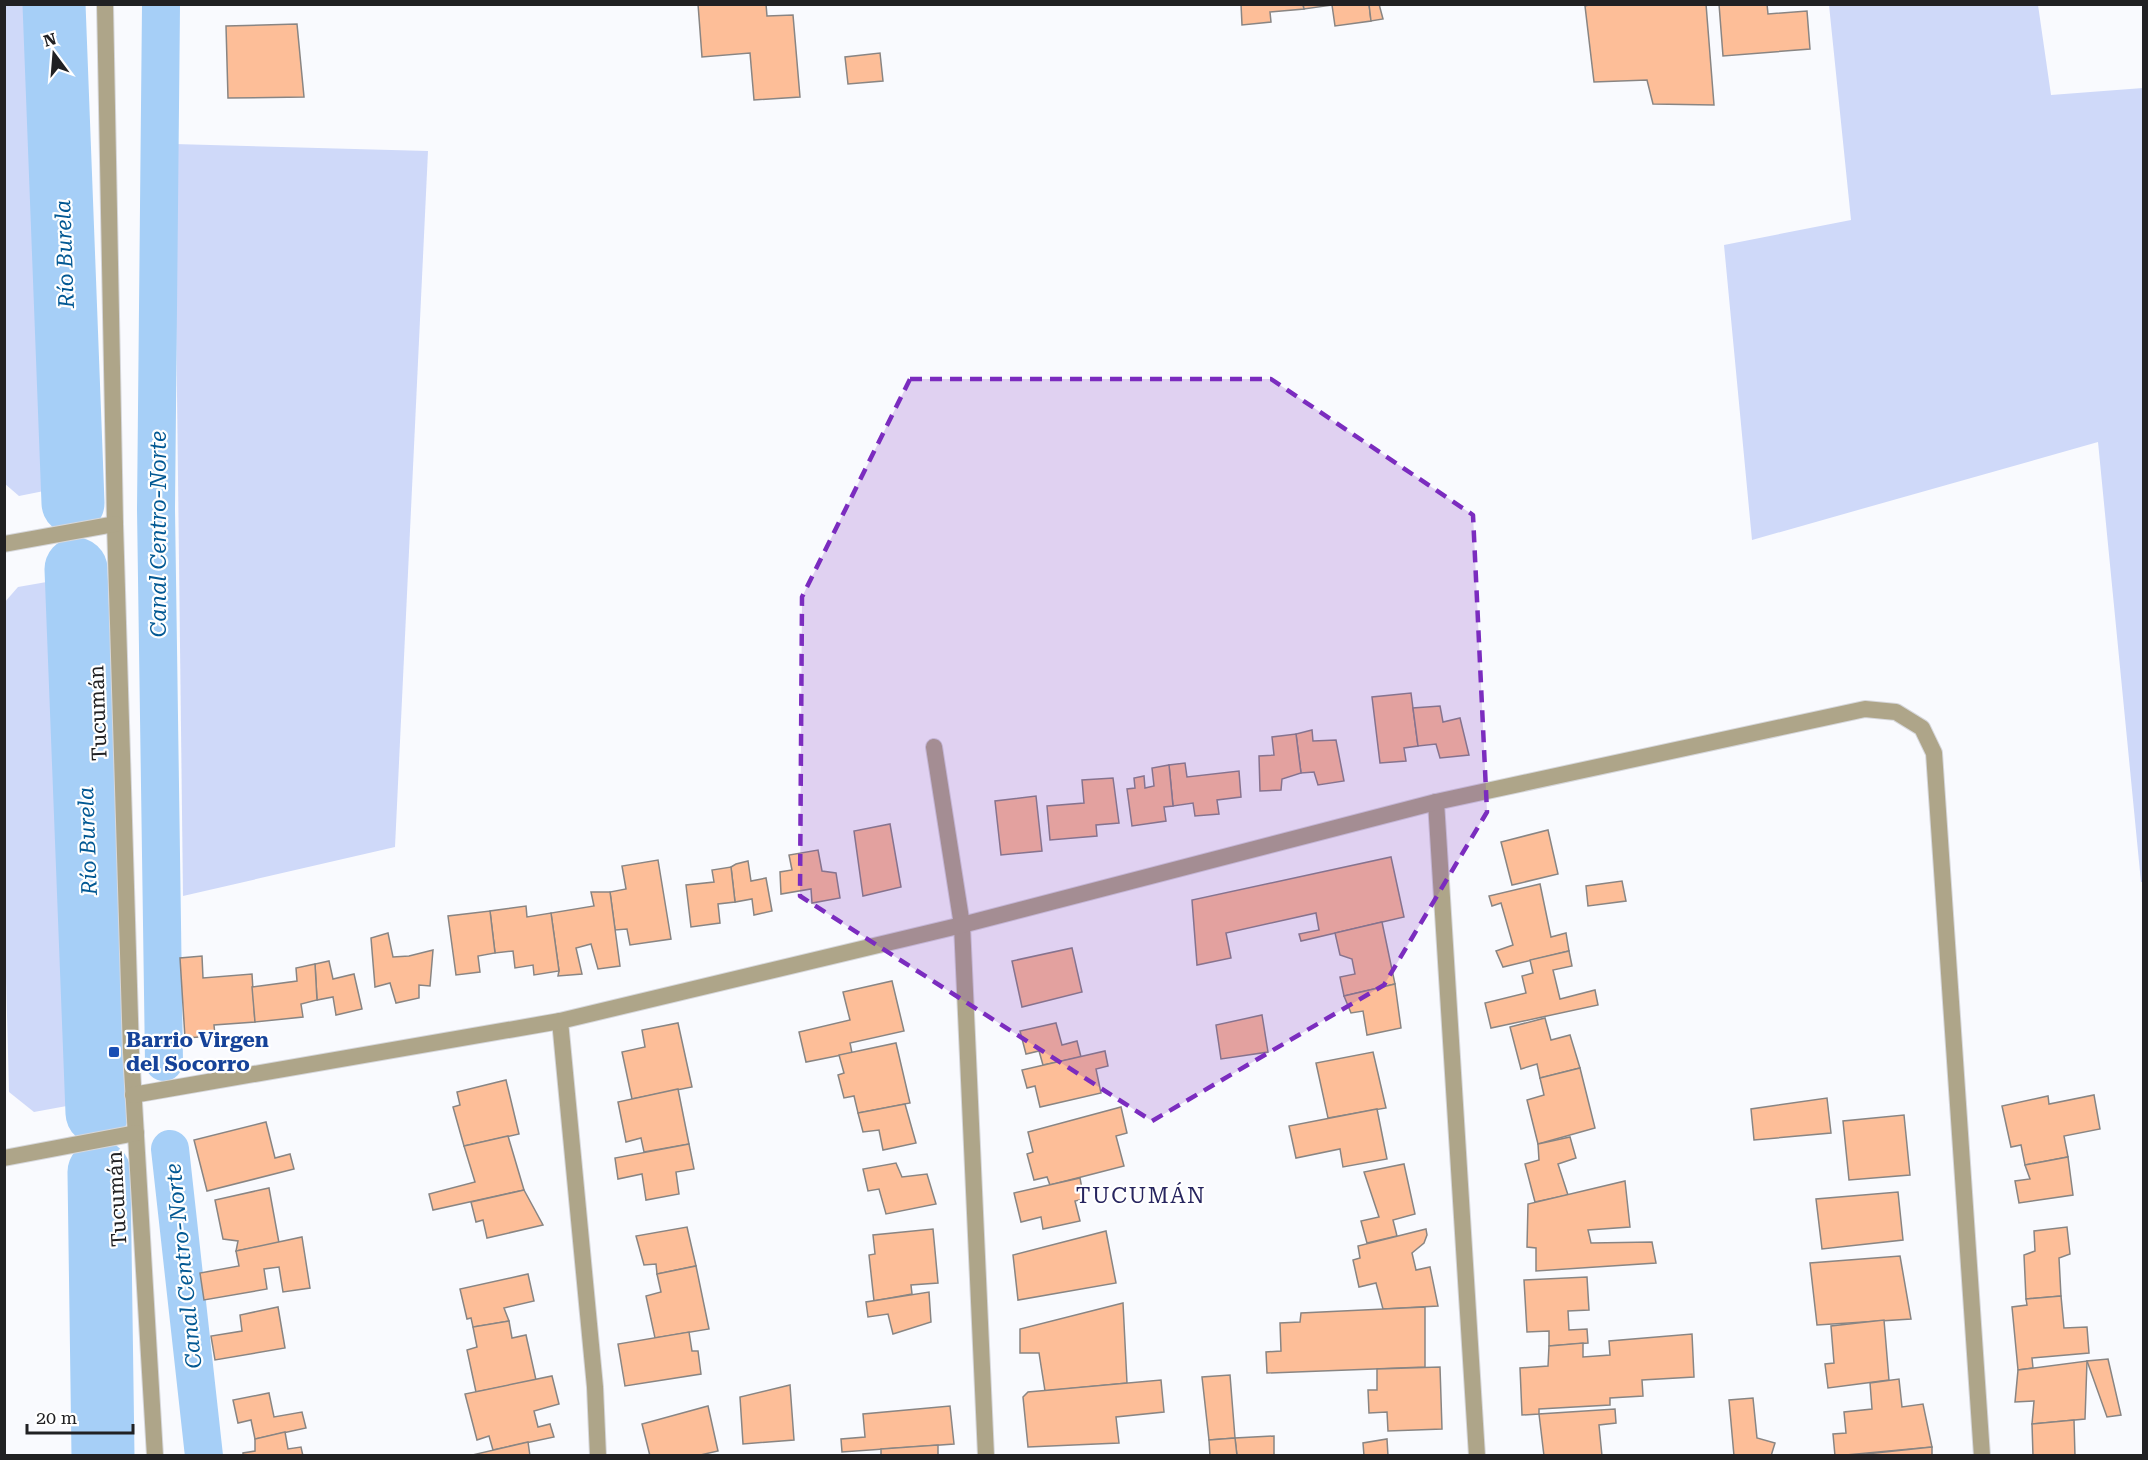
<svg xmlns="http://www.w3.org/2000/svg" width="2148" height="1460" font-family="'Roboto Serif',serif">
  <rect width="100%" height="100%" fill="#f9fafe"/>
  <g fill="#cfd9f9">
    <polygon points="4,5 31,5 54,489 19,496 4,483"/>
    <polygon points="1829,5 2038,5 2051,95 2143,88 2143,882 2141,882 2098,442 1752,540 1724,245 1851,220"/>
    <polygon points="174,144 428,151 395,847 183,896"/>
    <polygon points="58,580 83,1103 34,1112 9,1092 4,898 4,603 18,587"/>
  </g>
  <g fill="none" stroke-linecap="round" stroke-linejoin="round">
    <g stroke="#a6cff7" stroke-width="38">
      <polyline points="161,6 156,509 164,1062"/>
      <polyline points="170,1149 204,1456"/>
    </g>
    <g stroke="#a6cff7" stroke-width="63">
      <polyline points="54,4 73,503"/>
      <polyline points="76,569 97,1113"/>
      <polyline points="99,1172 103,1456"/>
    </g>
  </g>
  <g fill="#fdbe98" stroke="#898583" stroke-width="1.5">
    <polygon points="698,4 766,4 767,16 793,15 800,97 754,100 750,53 702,57"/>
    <polygon points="1241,4 1303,4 1304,9 1270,12 1271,22 1242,25"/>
    <polygon points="1303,4 1369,4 1371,21 1335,26 1332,5 1304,9"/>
    <polygon points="1369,4 1379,4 1383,19 1371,21"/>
    <polygon points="1592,4 1706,4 1714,105 1653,104 1647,80 1594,82 1585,6"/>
    <polygon points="1719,4 1767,4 1768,14 1807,11 1810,49 1723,56"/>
    <polygon points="297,24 304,97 228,98 226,26"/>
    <polygon points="880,53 883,81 848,84 845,57"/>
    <polygon points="1411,693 1418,746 1404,748 1406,761 1380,763 1372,697"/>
    <polygon points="1440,706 1443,722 1460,718 1469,755 1440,758 1436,744 1418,746 1413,708"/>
    <polygon points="1312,730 1313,741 1336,740 1344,781 1318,785 1314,772 1301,773 1296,734"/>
    <polygon points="1296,734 1301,773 1282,779 1281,790 1260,791 1259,756 1274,755 1272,737"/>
    <polygon points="1185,763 1187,777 1239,771 1241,797 1217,800 1219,814 1195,816 1193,803 1173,806 1169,765"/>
    <polygon points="1169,765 1173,806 1164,807 1166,821 1132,826 1127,789 1135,788 1134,778 1144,776 1145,788 1154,786 1152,768"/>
    <polygon points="1113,778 1119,823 1096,825 1097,836 1050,840 1047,806 1084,803 1082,780"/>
    <polygon points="1036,796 1042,851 1001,855 995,801"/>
    <polygon points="890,824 901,887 863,896 854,831"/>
    <polygon points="1548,830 1558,874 1512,885 1501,842"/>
    <polygon points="818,850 822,871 836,873 840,898 812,903 811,889 781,894 780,872 792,870 789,855"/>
    <polygon points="1391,857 1404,917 1301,941 1299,934 1319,930 1316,913 1226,933 1231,958 1197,965 1192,900"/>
    <polygon points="658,860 671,939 630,945 627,929 615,930 610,892 626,889 622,866"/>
    <polygon points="748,861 751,881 766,878 772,911 754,915 752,899 735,902 731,867 736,864"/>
    <polygon points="731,867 735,902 718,904 720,923 691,927 686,885 714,882 712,870"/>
    <polygon points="1622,881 1626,901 1588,906 1586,886"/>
    <polygon points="1540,884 1551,937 1566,933 1569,951 1503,967 1496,951 1513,945 1501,903 1492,906 1489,896"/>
    <polygon points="591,892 610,892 620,966 598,969 591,944 576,948 582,974 558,976 559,971 551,913 594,906"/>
    <polygon points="526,906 527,917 551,913 559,971 534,975 533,965 515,968 513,951 495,953 490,911"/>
    <polygon points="490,911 495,953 478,956 480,972 456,975 448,916"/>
    <polygon points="1382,922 1395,984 1344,996 1340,977 1355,974 1352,959 1340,955 1335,933"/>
    <polygon points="388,933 393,957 409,956 433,950 430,986 419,985 419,998 396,1003 390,983 375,987 371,938"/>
    <polygon points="1072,948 1082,992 1022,1007 1012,961"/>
    <polygon points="1569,951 1572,966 1553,970 1560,999 1595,990 1598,1005 1491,1028 1485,1003 1526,993 1522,976 1533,973 1530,960"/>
    <polygon points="202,956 203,978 252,974 255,1022 214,1025 215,1036 185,1038 180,958"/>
    <polygon points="329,961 333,979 354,974 362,1009 336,1015 333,997 317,1000 315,964"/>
    <polygon points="315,964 317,1000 301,1004 303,1017 255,1022 252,987 297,981 296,968"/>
    <polygon points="892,981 904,1031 850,1043 852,1053 806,1062 799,1032 850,1020 843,992"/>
    <polygon points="1395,984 1401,1028 1367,1035 1363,1011 1351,1013 1344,996"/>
    <polygon points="1262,1015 1268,1052 1221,1059 1216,1025"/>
    <polygon points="1545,1018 1551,1040 1570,1035 1580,1068 1540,1078 1537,1064 1521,1069 1510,1027"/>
    <polygon points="678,1023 692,1087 632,1099 622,1052 645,1047 642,1030"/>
    <polygon points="1056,1023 1062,1045 1077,1041 1081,1057 1043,1065 1039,1051 1026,1054 1020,1031"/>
    <polygon points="896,1043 910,1103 858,1113 854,1096 844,1098 838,1075 844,1073 839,1055"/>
    <polygon points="1105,1051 1108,1066 1096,1069 1101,1093 1040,1107 1035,1086 1027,1088 1022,1070"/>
    <polygon points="1373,1052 1386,1108 1328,1118 1316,1063"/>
    <polygon points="1580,1068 1595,1128 1538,1144 1527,1100 1544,1095 1540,1078"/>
    <polygon points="506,1080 519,1134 464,1146 453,1107 460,1105 457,1092"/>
    <polygon points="678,1089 689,1144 644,1152 641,1138 626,1142 618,1102"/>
    <polygon points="2094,1095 2100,1129 2064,1136 2068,1157 2025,1165 2021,1145 2011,1147 2002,1106 2048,1096 2049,1104"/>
    <polygon points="1827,1098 1831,1133 1754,1140 1751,1109"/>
    <polygon points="905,1104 916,1143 883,1150 879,1130 863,1132 858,1113"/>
    <polygon points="1121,1107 1127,1133 1116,1136 1124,1166 1050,1185 1047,1177 1034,1180 1027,1154 1033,1152 1028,1132"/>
    <polygon points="1377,1109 1387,1159 1343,1167 1340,1149 1296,1158 1289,1126"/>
    <polygon points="1904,1115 1910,1175 1849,1180 1843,1121"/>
    <polygon points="266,1122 275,1158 290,1154 294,1169 207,1191 194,1140"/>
    <polygon points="508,1136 524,1190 433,1210 429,1194 475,1182 464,1146"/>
    <polygon points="1570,1137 1576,1158 1558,1164 1568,1195 1535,1202 1525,1164 1539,1160 1538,1144"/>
    <polygon points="689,1144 694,1169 676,1172 679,1194 646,1200 642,1174 618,1179 615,1158"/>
    <polygon points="2068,1157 2073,1195 2019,1203 2015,1181 2030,1179 2025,1165"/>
    <polygon points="896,1163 902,1177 927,1174 936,1204 886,1214 879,1189 868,1191 863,1169"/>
    <polygon points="1404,1164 1415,1214 1393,1220 1397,1236 1367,1243 1361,1221 1379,1217 1364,1172"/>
    <polygon points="1080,1178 1084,1199 1075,1201 1080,1221 1043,1229 1041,1217 1021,1222 1014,1193"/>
    <polygon points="1625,1181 1630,1227 1588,1230 1591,1243 1652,1242 1656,1263 1536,1271 1536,1248 1527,1247 1528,1204"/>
    <polygon points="269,1188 279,1243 236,1251 238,1241 223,1239 215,1200"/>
    <polygon points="524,1190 543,1225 487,1238 483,1220 476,1222 471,1202"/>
    <polygon points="1898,1192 1903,1240 1822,1249 1816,1199"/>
    <polygon points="687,1227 696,1266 657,1274 656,1264 644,1265 636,1236"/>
    <polygon points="2067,1227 2070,1254 2059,1258 2061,1296 2026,1299 2024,1255 2035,1251 2034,1231"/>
    <polygon points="933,1229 938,1283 911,1285 912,1294 874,1301 869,1255 875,1254 873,1235"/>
    <polygon points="1426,1229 1427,1235 1424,1243 1412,1253 1416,1270 1430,1267 1438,1306 1383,1309 1376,1283 1359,1287 1353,1260 1360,1258 1358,1246"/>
    <polygon points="1106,1231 1116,1283 1018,1300 1013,1255"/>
    <polygon points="302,1237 310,1288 283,1292 279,1267 264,1269 267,1289 204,1300 200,1273 239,1266 236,1251"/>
    <polygon points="1900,1256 1911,1319 1817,1325 1810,1263"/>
    <polygon points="696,1266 709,1329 655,1338 646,1296 661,1292 657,1274"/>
    <polygon points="528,1274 534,1301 504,1308 509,1321 473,1327 471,1318 467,1319 460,1289"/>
    <polygon points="1587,1277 1589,1310 1568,1311 1569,1330 1587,1329 1588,1343 1549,1346 1549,1331 1527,1332 1524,1280"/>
    <polygon points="929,1292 931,1322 893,1334 888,1314 868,1317 866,1302"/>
    <polygon points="2061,1296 2064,1328 2087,1327 2089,1353 2032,1358 2033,1368 2018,1370 2012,1307 2027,1305 2026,1299"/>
    <polygon points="1123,1303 1127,1383 1045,1391 1039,1353 1020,1353 1020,1329"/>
    <polygon points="278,1307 285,1348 215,1360 211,1336 242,1331 240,1315"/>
    <polygon points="1425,1307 1425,1367 1267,1373 1266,1352 1281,1351 1280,1323 1300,1322 1301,1313"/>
    <polygon points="1884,1320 1889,1380 1828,1388 1825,1364 1834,1363 1831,1326"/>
    <polygon points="509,1321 512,1338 526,1335 536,1380 476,1392 467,1350 477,1347 473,1327"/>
    <polygon points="689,1332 692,1351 698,1351 701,1374 625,1386 618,1344"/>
    <polygon points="1692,1334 1694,1377 1642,1380 1643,1396 1610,1398 1610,1405 1539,1409 1539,1414 1522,1415 1520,1368 1548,1366 1549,1346 1583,1343 1583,1357 1610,1355 1609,1341"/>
    <polygon points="2108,1359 2121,1415 2107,1417 2087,1361"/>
    <polygon points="2087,1361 2085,1419 2032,1424 2034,1401 2015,1402 2018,1370"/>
    <polygon points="1440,1367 1442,1429 1388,1431 1387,1412 1369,1413 1368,1390 1377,1390 1377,1369"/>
    <polygon points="1230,1375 1235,1438 1209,1440 1202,1377"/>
    <polygon points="552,1376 559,1404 534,1411 538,1427 550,1424 554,1437 493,1450 489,1436 477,1440 465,1394"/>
    <polygon points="1899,1379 1902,1407 1923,1404 1932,1447 1835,1456 1833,1434 1846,1433 1844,1412 1872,1409 1870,1383"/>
    <polygon points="1161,1380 1164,1412 1116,1417 1119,1443 1028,1447 1023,1397 1028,1392"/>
    <polygon points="790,1385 794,1440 743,1444 740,1397"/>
    <polygon points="269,1393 274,1417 302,1412 306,1428 255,1439 251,1420 238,1423 233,1400"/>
    <polygon points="1753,1398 1757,1438 1775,1443 1771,1456 1734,1456 1729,1400"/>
    <polygon points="708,1406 718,1451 696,1456 650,1456 642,1424"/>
    <polygon points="950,1406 954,1444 842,1452 841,1439 865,1437 863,1414"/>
    <polygon points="1615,1409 1616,1423 1599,1425 1602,1456 1544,1456 1539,1414"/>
    <polygon points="2074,1420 2075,1456 2033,1456 2032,1424"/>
    <polygon points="285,1432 288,1449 301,1447 303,1456 243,1456 243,1453 255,1451 255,1439"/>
    <polygon points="1274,1436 1274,1456 1237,1456 1235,1438"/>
    <polygon points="1235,1438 1237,1456 1210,1456 1209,1440"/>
    <polygon points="1387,1439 1388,1456 1364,1456 1363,1443"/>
    <polygon points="528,1442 530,1456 472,1456 472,1455"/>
    <polygon points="938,1445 938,1456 881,1456 881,1449"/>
    <polygon points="1932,1447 1932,1456 1866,1456 1866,1454"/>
  </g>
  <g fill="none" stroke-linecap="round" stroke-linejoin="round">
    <g stroke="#d6d7db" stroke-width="18">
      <g id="minor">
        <polyline points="105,4 115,524 131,1052 155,1456"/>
        <polyline points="4,544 115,524"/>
        <polyline points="934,747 962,925 986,1456"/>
        <polyline points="1436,802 1477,1456"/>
        <polyline points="560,1021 595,1387 598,1456"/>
        <polyline points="133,1095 560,1021 962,925 1436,802 1865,709 1896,712 1922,728 1934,753 1982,1456"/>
        <polyline points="4,1158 136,1133"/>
      </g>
    </g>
    <use href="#minor" stroke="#aea589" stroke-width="16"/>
  </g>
  <path fill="#7b2cbf" fill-opacity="0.2" stroke="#7b2cbf" stroke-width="4.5" stroke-dasharray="12 8" stroke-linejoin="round" d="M910 379H1271L1473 515 1487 812 1384 985 1152 1121 800 896 802 597Z"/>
  <rect fill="#1a4fb4" stroke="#fff" stroke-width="2" x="108" y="1046" width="12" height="12" rx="3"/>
  <g text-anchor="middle" stroke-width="4.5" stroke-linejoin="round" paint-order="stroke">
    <g font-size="21" fill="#212123" stroke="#fff">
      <text transform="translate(98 713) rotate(-92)" y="7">Tucumán</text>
      <text transform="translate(117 1199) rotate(-93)" y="7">Tucumán</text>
    </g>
    <g font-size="21" font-weight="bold" fill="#164399" stroke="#fff" text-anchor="start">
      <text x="126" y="1047">Barrio Virgen<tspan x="126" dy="24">del Socorro</tspan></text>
    </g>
    <g font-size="22" font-style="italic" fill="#025893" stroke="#fff">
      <text transform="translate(64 254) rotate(-92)" y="8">Río Burela</text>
      <text transform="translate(158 534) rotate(-90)" y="8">Canal Centro-Norte</text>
      <text transform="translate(87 841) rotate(-92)" y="8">Río Burela</text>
      <text transform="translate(183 1266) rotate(-96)" y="8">Canal Centro-Norte</text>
    </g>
    <g font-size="22" letter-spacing="1.5" fill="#27255f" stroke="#fff">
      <text x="1141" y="1203">TUCUMÁN</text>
    </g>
  </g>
  <rect width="2148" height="1460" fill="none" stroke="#212123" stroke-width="12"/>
  <g transform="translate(54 54) rotate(344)" stroke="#ffffff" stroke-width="4.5" paint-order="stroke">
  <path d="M0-4.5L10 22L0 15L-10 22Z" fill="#212123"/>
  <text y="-9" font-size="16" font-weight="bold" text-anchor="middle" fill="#212123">N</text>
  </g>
  <path d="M27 1424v9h106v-9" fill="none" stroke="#212123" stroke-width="3"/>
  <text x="36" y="1424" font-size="18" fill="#212123" stroke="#ffffff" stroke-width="4.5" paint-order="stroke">20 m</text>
</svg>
